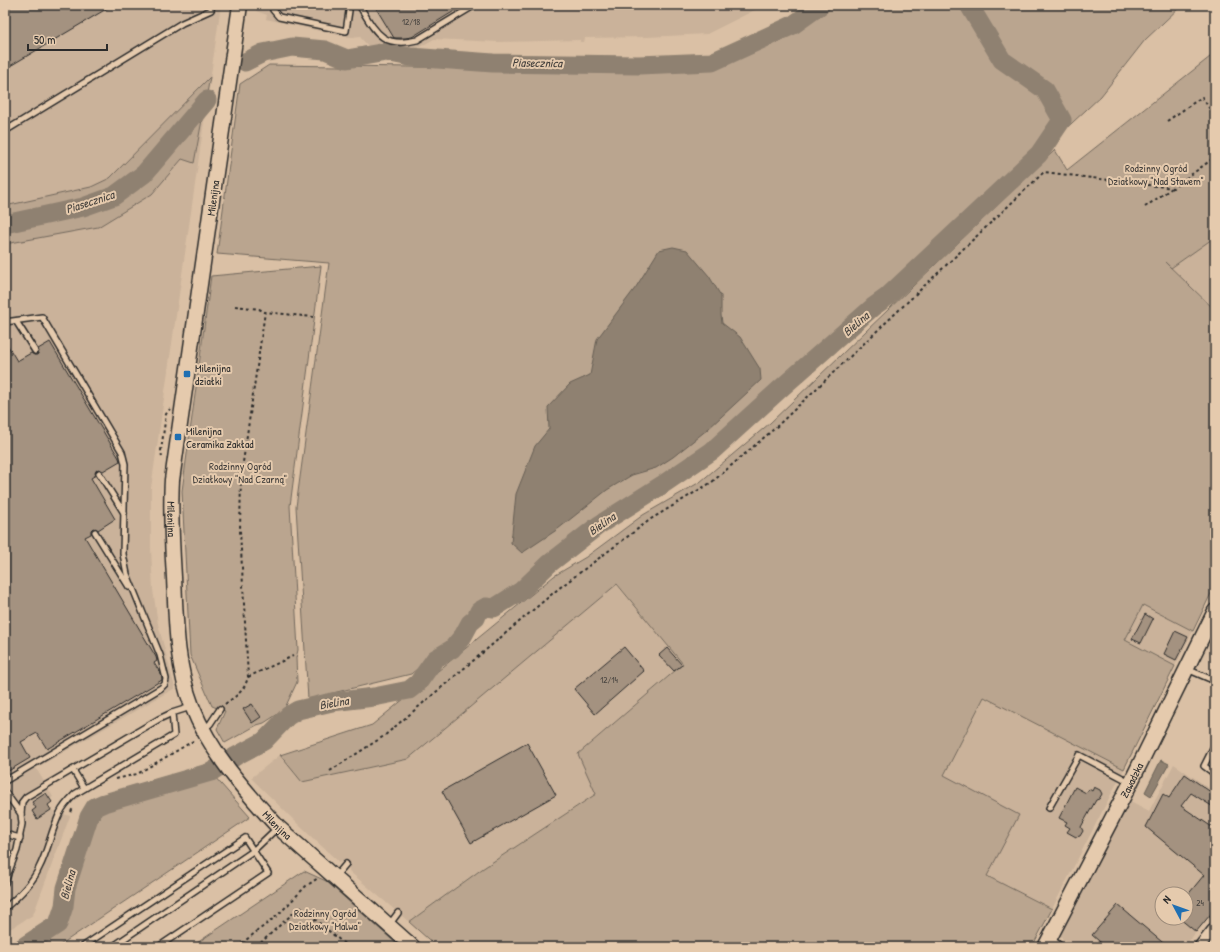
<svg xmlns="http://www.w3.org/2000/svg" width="1220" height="952" font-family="'Patrick Hand',sans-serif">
  <rect width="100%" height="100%" fill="#dac0a5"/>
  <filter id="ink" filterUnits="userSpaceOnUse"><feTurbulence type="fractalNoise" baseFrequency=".025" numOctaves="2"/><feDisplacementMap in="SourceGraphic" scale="8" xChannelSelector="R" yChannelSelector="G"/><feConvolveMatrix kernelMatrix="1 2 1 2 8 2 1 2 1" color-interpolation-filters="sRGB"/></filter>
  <g filter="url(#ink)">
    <g fill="#cab29a" fill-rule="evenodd">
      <polygon points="5,5 221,5 151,488 151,548 153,590 158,624 175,688 36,768 53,797 50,799 52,802 48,805 51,810 70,816 33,915 5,932"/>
      <polygon points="257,5 765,5 707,34 647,37 585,38 584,42 580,42 580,40 499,42 434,39 418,48 369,47 360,37 351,38 266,19 267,15 256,11"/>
      <polygon points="1215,237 1215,309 1171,268"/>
      <polygon points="616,584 683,664 579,753 596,794 482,869 409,922 349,871 349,868 346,864 342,861 340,863 304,830 251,778 280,755 302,782 408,759"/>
      <polygon points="1142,605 1193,631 1175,666 1125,640"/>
      <polygon points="984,697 1124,769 1052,909 986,876 944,775"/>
      <path d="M1174 764 1215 792V909L1184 947H1073L1063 940 1061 936 1060 930 1127 799 1149 811ZM1162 894H1186V918H1162Z"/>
    </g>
    <g fill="#baa58f" stroke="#72685d">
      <polygon points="824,5 1182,5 1145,40 1101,96 886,296 710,448 596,522 411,674 308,699 296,507 329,263 217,254 240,84 269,65 624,70 712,64 793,26"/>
      <polygon points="1215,53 1215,237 1171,268 1165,262 1215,310 1215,585 1193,631 1143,605 1125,640 1175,666 1124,769 984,697 944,775 1019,815 987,876 1052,909 1032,947 437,947 409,922 482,869 596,794 578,754 683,664 617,584 408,759 302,782 280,755 372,725 554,576 586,557 643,515 700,482 770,423 1055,150 1067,170"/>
      <polygon points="210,77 194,163 182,159 152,194 98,227 5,244 5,206 91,187 110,178"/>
      <polygon points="321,266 290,506 298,650 296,658 297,682 284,710 264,723 257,725 225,743 217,729 225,711 212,706 190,655 182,491 211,276"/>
      <polygon points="214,776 250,817 57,947 31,947 60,928 67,917 70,888 92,820 99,810 106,807"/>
      <polygon points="304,871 326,881 400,947 191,947"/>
    </g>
    <g fill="#8f8171" stroke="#675f55">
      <polygon points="673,247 687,250 709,276 721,296 721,315 722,323 740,337 760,369 761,380 708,429 673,457 656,468 632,475 607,490 558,529 522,553 511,543 516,494 535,446 549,429 548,407 570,384 590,375 597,339 636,287 659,250"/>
      <polygon points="1161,760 1169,764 1151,796 1145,792"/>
    </g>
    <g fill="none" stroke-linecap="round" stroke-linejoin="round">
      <g stroke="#8f8171" stroke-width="19">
        <polyline points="245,62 263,53 292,47 325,50 347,59 386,52 410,57 493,63 639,65 712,62 793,25 821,5"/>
        <polyline points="5,224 83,207 114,196 144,174 207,100"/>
        <polyline points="23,947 58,924 64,906 66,888 89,817 95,807 104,803 211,772 236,756 264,741 288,716 298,710 332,702 374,697 409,690 418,683 435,659 452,649 463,636 470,623 476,618 479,611 486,607 494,608 521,591 549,564 599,525 662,485 712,451 779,390 873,307 887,297 1039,154 1062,120 1045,90 1002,60 969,5"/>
      </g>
    </g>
    <g fill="#a49280" stroke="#2b2b2b">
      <polygon points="5,5 113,5 5,69"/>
      <polygon points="374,5 464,5 412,37 405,38 394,38"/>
      <polygon points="5,341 17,361 31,353 34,355 37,355 39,352 38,349 50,342 119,458 120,461 103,471 99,469 97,470 95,473 96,475 91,478 115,519 98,530 93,528 91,530 91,534 85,537 156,657 157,661 154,663 161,674 162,679 162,680 47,749 37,733 21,742 30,758 5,773"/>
      <polygon points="1145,614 1153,619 1141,643 1132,639"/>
      <polygon points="1175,631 1188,637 1176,660 1164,654"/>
      <polygon points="624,647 644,671 595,714 574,689"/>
      <polygon points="667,648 682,665 674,671 659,655"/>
      <polygon points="252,704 261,717 252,723 243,709"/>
      <polygon points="527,743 556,795 471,843 442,791"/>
      <polygon points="1185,774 1215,795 1215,808 1191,793 1181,806 1215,829 1215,909 1196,932 1179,918 1186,918 1186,897 1204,875 1146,827 1163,794 1169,798"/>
      <polygon points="1075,787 1086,793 1089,789 1092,791 1094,787 1100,790 1102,794 1099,799 1096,800 1081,827 1083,831 1080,836 1076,837 1067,832 1070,828 1065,825 1067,822 1059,818"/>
      <polygon points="46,793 52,802 48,805 51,810 37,819 32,811 36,808 32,802"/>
      <polygon points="1118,905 1168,947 1106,947 1092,935"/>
    </g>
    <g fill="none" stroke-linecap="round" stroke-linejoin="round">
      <g stroke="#2b2b2b" stroke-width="8">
        <g id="lane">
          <polyline points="273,5 273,10 279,17 346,31 349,11"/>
          <path d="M359 5C375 31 382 49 417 40L475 5"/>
          <polyline points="5,131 182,23 211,10 212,5"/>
          <polyline points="16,321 35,351"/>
          <polyline points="5,322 42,317 122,452 125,464 123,554 127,574 160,655 166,679 165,684 161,688 5,781"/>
          <polyline points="99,473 124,513"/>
          <polyline points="95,532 129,587"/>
          <polyline points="1187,669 1215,681"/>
          <polyline points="204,729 210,724 220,709"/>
          <polyline points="1215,744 1204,766 1215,774"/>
          <polyline points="73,770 84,788"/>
          <polyline points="5,792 21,814"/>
          <polyline points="1049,808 1079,755 1130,782"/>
          <polyline points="5,834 20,838"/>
          <polyline points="5,876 9,871 17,850 22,824 21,814 22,802 26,797 159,719 172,713 191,707"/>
          <polyline points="335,877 346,864"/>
          <polyline points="5,883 8,874"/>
          <path d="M5 908C18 897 32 884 39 868 48 851 51 831 60 813 63 806 69 800 75 794L174 735 172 713"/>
          <polyline points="389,925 398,913"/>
          <polyline points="1050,938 1062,947"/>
          <polyline points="82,947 245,838 268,873 158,947"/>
          <polyline points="112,947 253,851 277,828"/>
        </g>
      </g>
      <g stroke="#2b2b2b" stroke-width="13">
        <polyline id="street" points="1199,947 1215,927"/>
      </g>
      <g stroke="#2b2b2b" stroke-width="17">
        <g id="secondary">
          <path id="s1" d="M240 5 172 480C170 513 172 545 174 577 176 621 176 665 192 706 210 752 245 791 278 827L413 947"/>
          <path id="s2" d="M1045 947 1131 782 1215 611"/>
        </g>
      </g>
      <g stroke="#2b2b2b" stroke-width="2" stroke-dasharray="3 3" stroke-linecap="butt">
        <polyline points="1167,121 1202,97 1215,117"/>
        <polyline points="1145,207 1172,188"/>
        <polyline points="235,306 259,309 265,312"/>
        <polyline points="162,457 161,451 166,414 170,409"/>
        <polyline points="248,677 293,656"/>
        <path d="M225 704C237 695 244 692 248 677L240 531 241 476 265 312 313 317"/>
        <polyline points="330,771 384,736 558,589 651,519 712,482 774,429 1044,172 1173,188 1215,157"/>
        <polyline points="116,779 137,774 195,740"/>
        <polyline points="71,812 73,808"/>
        <polyline points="1210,918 1215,912"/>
        <polyline points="244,942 250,947"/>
        <polyline points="237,947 278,915 306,886 318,878"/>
        <polyline points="256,947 300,907 348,947"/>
      </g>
      <use href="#lane" stroke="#e5caad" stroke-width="5"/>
      <use href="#street" stroke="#e5caad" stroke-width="10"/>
      <use href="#secondary" stroke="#e5caad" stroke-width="14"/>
    </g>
  </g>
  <g fill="#1f6fb2" stroke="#e5caad" stroke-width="1.5">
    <rect x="183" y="370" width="8" height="8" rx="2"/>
    <rect x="174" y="433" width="8" height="8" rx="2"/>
  </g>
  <g text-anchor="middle" stroke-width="4" stroke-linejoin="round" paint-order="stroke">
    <g font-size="9" fill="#494540">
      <text x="411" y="25">12/18</text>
      <text x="609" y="683">12/14</text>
      <text x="1200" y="906">24</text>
    </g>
    <g font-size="11" fill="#403d3a" stroke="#e5caad">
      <text x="1156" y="172">Rodzinny Ogród<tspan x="1156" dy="13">Działkowy "Nad Stawem"</tspan></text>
      <text x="240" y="470">Rodzinny Ogród<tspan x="240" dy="13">Działkowy "Nad Czarną"</tspan></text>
      <text x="325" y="917">Rodzinny Ogród<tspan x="325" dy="13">Działkowy "Malwa"</tspan></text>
    </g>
    <g font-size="11" fill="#2b2b2b" stroke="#e5caad">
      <text transform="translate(213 198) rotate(-82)" y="4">Milenijna</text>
      <text dy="4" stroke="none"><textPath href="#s1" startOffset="519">Milenijna</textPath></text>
      <text dy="4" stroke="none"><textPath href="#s2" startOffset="188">Zawadzka</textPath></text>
      <text dy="4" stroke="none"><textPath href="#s1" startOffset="855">Milenijna</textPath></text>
    </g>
    <g font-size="11" fill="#2b2b2b" stroke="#e5caad" text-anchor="start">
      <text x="195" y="372">Milenijna<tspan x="195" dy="13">działki</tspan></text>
      <text x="186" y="435">Milenijna<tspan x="186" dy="13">Ceramika Zakład</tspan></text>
    </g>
    <g font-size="12" font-style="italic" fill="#44403c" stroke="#e5caad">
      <text transform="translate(537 63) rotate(1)" y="4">Piasecznica</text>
      <text transform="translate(90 202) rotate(-18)" y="4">Piasecznica</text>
      <text transform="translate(856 324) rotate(-41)" y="4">Bielina</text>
      <text transform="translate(602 524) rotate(-35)" y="4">Bielina</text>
      <text transform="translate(334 703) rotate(-10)" y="4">Bielina</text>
      <text transform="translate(68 885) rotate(-75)" y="4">Bielina</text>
    </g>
  </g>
  <rect width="1220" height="952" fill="none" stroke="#e5caad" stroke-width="20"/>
  <rect x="10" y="10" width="1200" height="932" fill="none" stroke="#2b2b2b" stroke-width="1.5" filter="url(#ink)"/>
  <g transform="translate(1174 906) rotate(311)"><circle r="19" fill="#e5caad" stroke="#9b8a79"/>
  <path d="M0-3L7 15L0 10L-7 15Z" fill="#1f6fb2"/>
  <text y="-6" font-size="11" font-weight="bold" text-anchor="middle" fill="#2b2b2b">N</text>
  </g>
  <path d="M28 44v6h79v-6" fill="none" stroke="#2b2b2b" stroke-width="2"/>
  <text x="34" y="44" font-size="12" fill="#2b2b2b" stroke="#e5caad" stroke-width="3" paint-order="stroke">50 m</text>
</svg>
